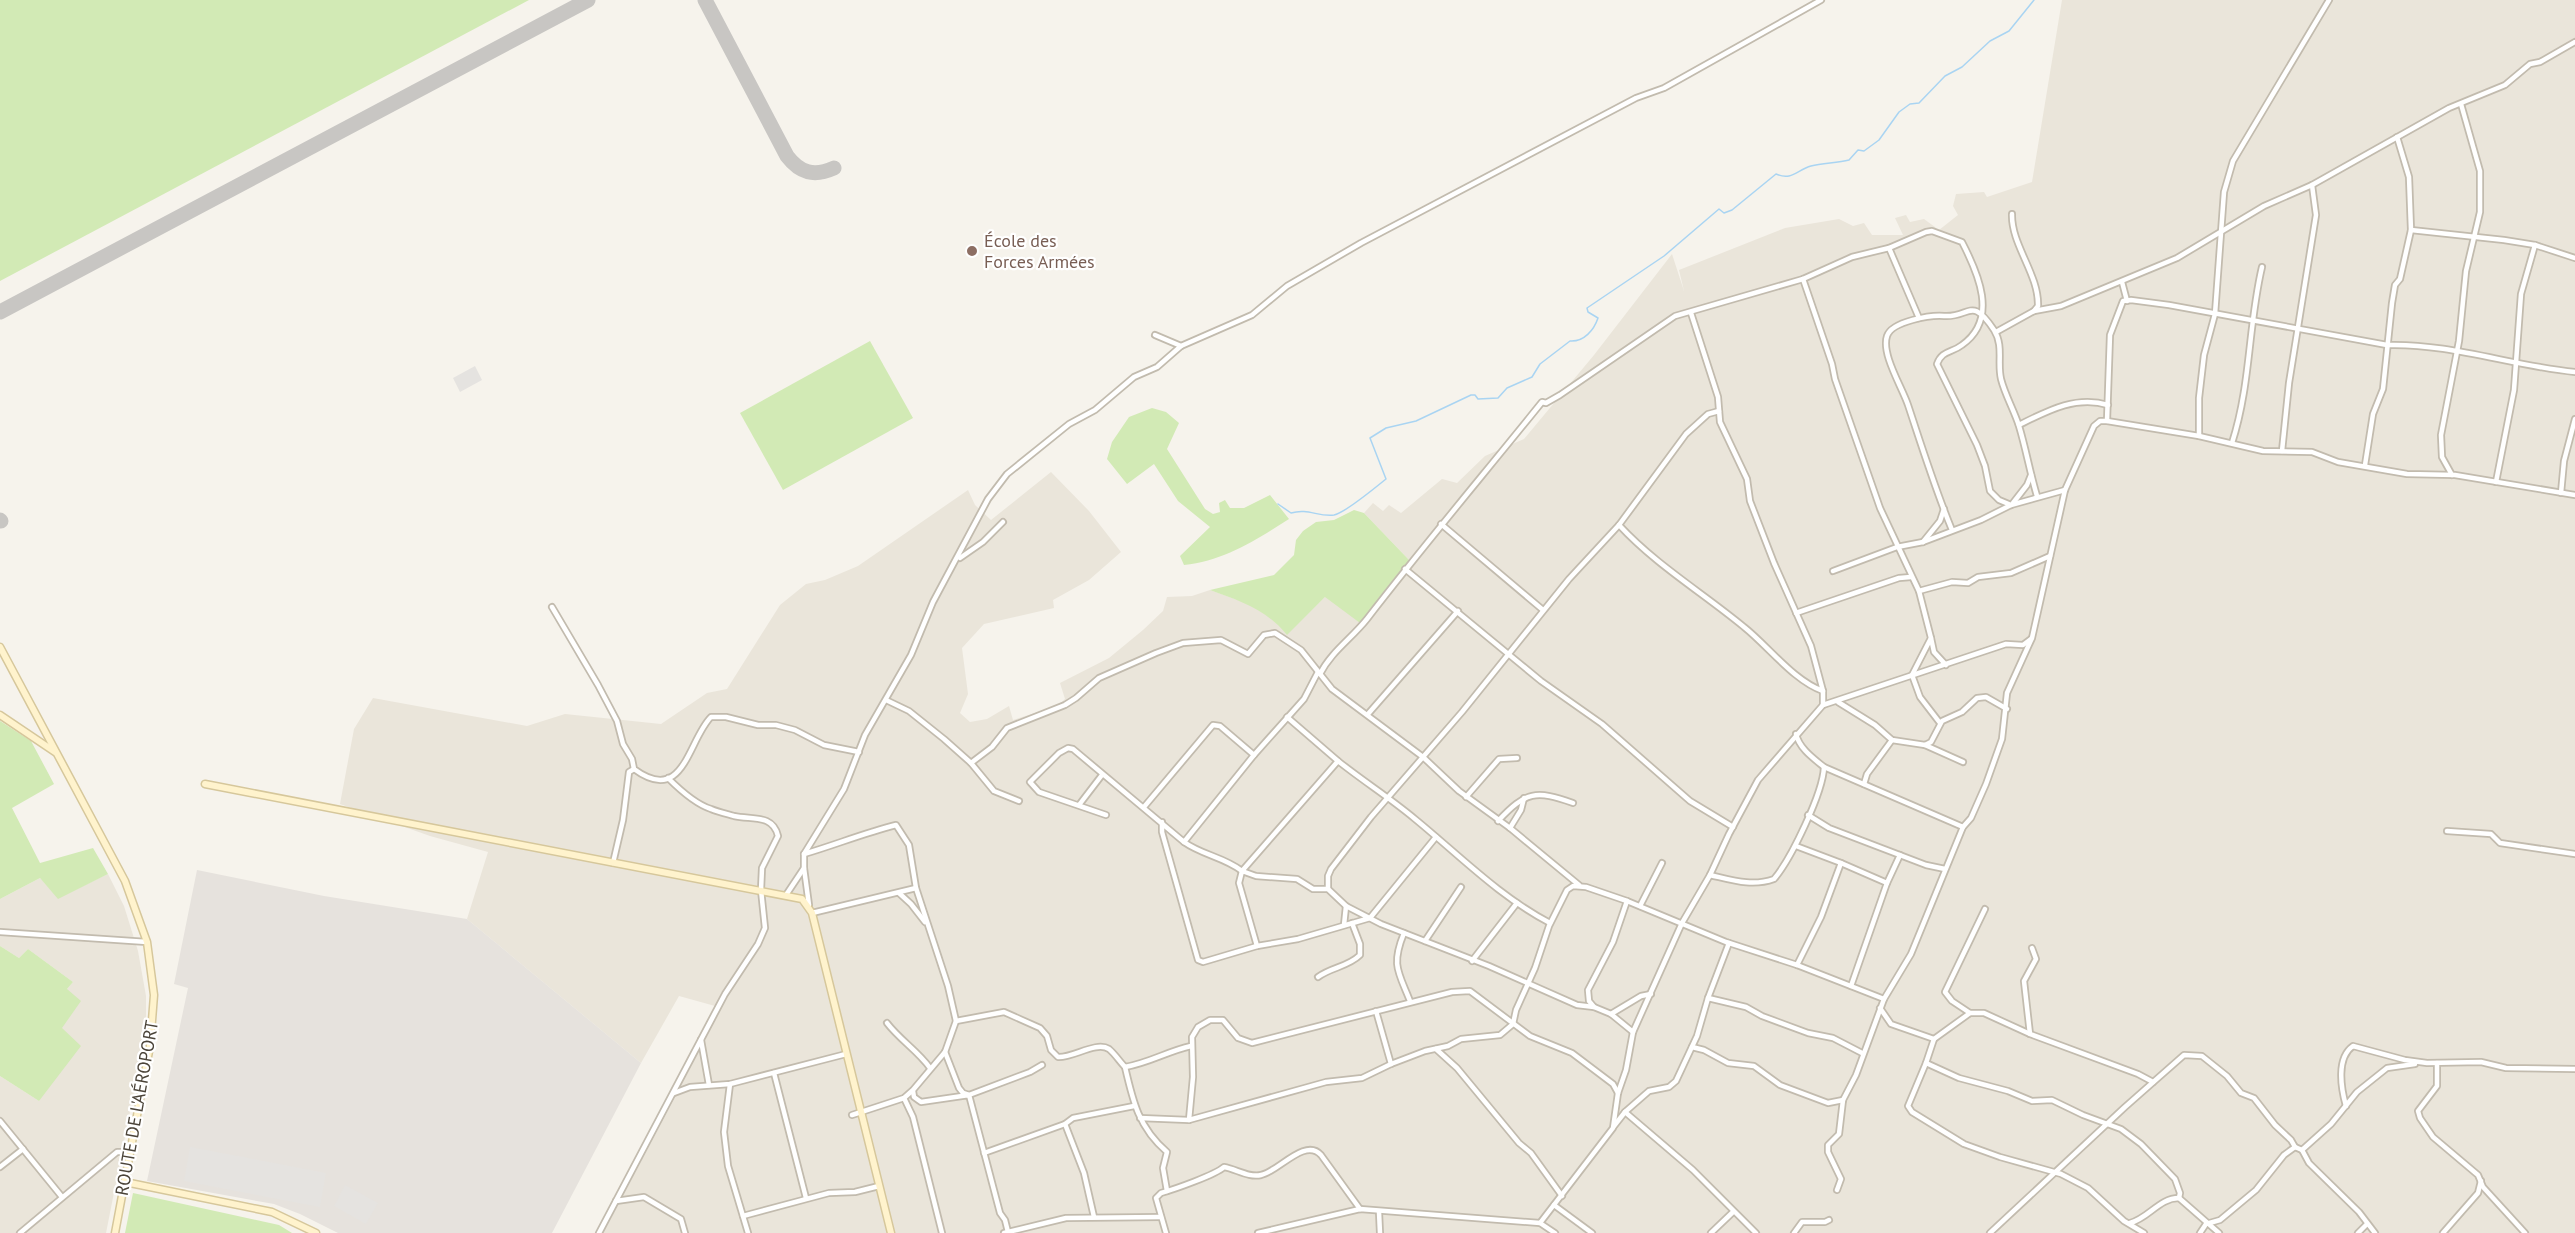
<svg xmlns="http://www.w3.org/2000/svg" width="2575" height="1233" font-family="'PT Sans',sans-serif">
  <rect width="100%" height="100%" fill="#f6f3ec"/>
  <g fill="#eae5da">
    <polygon points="2062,0 2575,0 2575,1233 603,1233 678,1092 715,1006 679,996 641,1063 467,919 488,852 430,836 340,804 354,729 373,698 527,726 565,714 661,724 707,693 727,689 780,605 806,584 825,580 858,566 968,490 975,505 991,520 1051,472 1089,511 1121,552 1089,580 1053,600 1054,608 984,624 962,648 968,694 960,713 970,722 987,719 1009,706 1013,720 1057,706 1065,699 1060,683 1109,658 1143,630 1163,611 1167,597 1192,596 1210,590 1249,604 1275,620 1287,634 1325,597 1410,561 1364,513 1373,503 1383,511 1389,505 1401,513 1442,479 1457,483 1485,456 1524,439 1594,355 1672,254 1684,291 1679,270 1785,228 1839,219 1853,226 1864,223 1872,235 1903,235 1895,218 1906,215 1910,222 1924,219 1939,230 1958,215 1953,206 1956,194 1984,192 1987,197 2032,182"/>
    <polygon points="108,874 124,906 138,951 146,996 146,1017 143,1046 106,1233 0,1233 0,1076 39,1101 62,1028 67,989 73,982 28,949 19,958 0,946 0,899 40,878 58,898"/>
  </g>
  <polygon fill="#e6e2dd" points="197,870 324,896 467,919 641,1063 552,1233 338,1233 300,1214 274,1204 147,1181 188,988 174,984"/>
  <g fill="#d2eab5">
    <polygon points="0,0 529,0 0,281"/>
    <polygon points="870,341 913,418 783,490 740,413"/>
    <path d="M1152 408 1166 412 1179 423 1167 449 1205 509 1213 514 1220 512 1219 503 1225 500 1230 508H1244L1270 495 1289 519C1256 540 1224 561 1184 565L1180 556 1210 527 1178 501 1154 464 1127 484 1107 459 1112 442 1129 417Z"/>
    <path d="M1354 510 1364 513 1410 561 1360 623 1325 597 1287 635C1266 609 1240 601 1210 590L1274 575 1294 555 1296 540 1303 531 1316 522 1334 520Z"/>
    <polygon points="0,721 31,741 54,784 12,808 40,863 93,848 108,874 58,899 40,878 0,899"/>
    <polygon points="0,946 19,958 28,949 73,982 67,989 81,1001 62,1028 81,1046 39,1101 0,1076"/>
    <polygon points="133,1193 279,1225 292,1233 125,1233"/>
  </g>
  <g fill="#e5e3e0">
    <polygon points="475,366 482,380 460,392 453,378"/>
    <polygon points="190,1147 326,1173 320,1207 184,1181"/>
    <polygon points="345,1185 378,1203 366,1224 334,1206"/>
  </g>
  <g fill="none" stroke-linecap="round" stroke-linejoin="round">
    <path stroke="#a9d4f2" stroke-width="1.5" d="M1278 504 1291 513C1308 508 1318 517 1334 515 1345 513 1376 487 1386 479L1370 438 1386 428 1416 421 1471 395H1475L1478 399 1498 398 1507 388 1532 377 1540 364 1570 341C1584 342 1594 330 1598 318L1588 312 1587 308 1664 256 1719 209 1724 213 1732 210 1776 174C1792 181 1797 170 1811 166 1823 163 1837 163 1849 160L1858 150 1864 151 1879 140 1899 112 1910 104 1919 103 1945 76 1962 67 1990 41 2009 31 2034 0"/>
    <g stroke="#c8c6c3" stroke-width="15">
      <path d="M705 0 787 156C800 173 814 177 834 168"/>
      <polyline points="0,312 588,0"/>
      <polyline points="0,520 1,521"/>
    </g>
    <g stroke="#c2bbae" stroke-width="8">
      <g id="street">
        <polyline points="2411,230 2504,240 2535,245 2575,258"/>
        <polyline points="1889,248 1919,318"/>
        <polyline points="1803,279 1832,364 1835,379 1880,508 1919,591 1931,638 1912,675 1920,697 1940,723"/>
        <polyline points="2122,282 2127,301"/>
        <polyline points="2034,311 2061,306 2177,258 2264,206 2312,185 2449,108 2505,85 2530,64 2540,62 2575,42"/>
        <polyline points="1691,313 1718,397 1720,422 1747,479 1750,501 1774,563 1811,646 1823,691 1823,705"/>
        <path d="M1996 332 2034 311 2038 306C2039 274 2011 245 2012 214"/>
        <polyline points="1155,335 1181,346"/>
        <path d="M2107 421 2110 335 2123 301 2131 300 2169 305 2387 345C2450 343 2512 366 2575 372"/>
        <path d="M2019 425C2047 411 2076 395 2108 405"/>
        <polyline points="2199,436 2199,398 2204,355 2215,314 2224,192 2233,161 2329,0"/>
        <path d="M2232 443C2251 384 2248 326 2262 267"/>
        <polyline points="2282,451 2289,383 2316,215 2312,185"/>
        <polyline points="2365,465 2373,414 2383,389 2392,303 2395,285 2400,279 2411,230 2409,177 2397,137"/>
        <polyline points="2452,475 2442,457 2441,435 2459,341 2466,271 2480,212 2480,171 2461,104"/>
        <polyline points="2496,482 2514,390 2521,294 2535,245"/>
        <polyline points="2561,493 2564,461 2575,419"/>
        <polyline points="2013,503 2027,485 2031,475"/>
        <polyline points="1441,524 1543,610"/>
        <path d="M1619 525C1656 565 1703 593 1744 627 1768 646 1794 681 1823 691"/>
        <path d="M1952 530C1935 489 1922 447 1908 405 1902 387 1881 354 1887 336 1892 321 1931 315 1944 316 1970 318 1971 295 1994 330 2004 346 1997 362 2001 379 2005 395 2014 410 2019 426 2026 449 2030 473 2037 496"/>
        <polyline points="1923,542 1940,521 1944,509"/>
        <polyline points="960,558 983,542 1003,522"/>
        <polyline points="1405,569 1541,681 1602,724 1690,801 1733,827"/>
        <polyline points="1833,571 1897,547 1923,542 1981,520 2011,505 2065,490"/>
        <polyline points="1919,591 1952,582 1968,583 1978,577 2011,573 2050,556"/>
        <path d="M552 607 598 685 617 721 623 744 632 759 634 769C684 806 688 740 711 717H726L758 725H776L795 730 824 745 859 752"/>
        <polyline points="1796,613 1899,578 1911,577"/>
        <polyline points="1931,638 1934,652 1946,665"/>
        <path d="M1320 674C1331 652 1352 638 1367 619 1424 545 1484 474 1542 402L1546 403 1560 395 1675 316 1803 279 1852 257 1889 248 1926 232 1932 231 1962 242C1978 273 1999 319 1962 345 1952 353 1942 350 1937 364L1977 445 1985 466 1990 491 1999 500 2011 505"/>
        <polyline points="886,700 909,711 944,739 971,763 994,791 1019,801"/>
        <polyline points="1838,702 1875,725 1892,740 1925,745 1931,742 1942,721 1962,712 1977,698 1986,697 2007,709"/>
        <polyline points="1368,714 1458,611"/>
        <polyline points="1287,717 1338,761"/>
        <path d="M1796 734C1799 748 1813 758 1824 767"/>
        <polyline points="1925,745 1963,762"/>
        <polyline points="971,763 992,747 1007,728 1065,705 1076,698 1099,678 1156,653 1183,643 1221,640 1248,654 1264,635 1275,633 1301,650 1332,689 1423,757 1459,791 1510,828 1579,885"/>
        <polyline points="1864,784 1867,774 1892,740"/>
        <polyline points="1466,797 1499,759 1517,758"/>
        <polyline points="1079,805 1102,775"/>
        <polyline points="1144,807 1213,725 1220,726 1254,755"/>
        <polyline points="1106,815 1039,792 1030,782 1059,753 1068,748 1073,749 1184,842 1254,755 1304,699 1318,672"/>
        <polyline points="1808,815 1829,828 1926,865 1945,869"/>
        <path d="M1498 821C1526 791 1536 790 1573 803"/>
        <polyline points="1162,822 1162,832 1198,960 1203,962 1257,946"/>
        <polyline points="1510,828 1521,810 1524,798"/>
        <polyline points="2447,831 2491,834 2500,843 2575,854"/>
        <polyline points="1436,837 1370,918 1298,939 1257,946 1239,883 1242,871 1256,876 1297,879 1313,889 1328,889 1346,906 1381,924 1489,966 1577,1005 1594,1007"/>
        <path d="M1184 842C1202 855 1224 857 1242 871L1338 761C1363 781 1390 798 1415 819 1459 855 1500 897 1550 923"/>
        <polyline points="1796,846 1841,863 1821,917 1797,965"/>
        <path d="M804 854C835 845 864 833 896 825L909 845 916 888 948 986 956 1021 945 1052 913 1090 904 1098 852 1115"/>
        <polyline points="613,863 623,820 629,772 634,769"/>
        <polyline points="1841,863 1887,883 1851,986"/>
        <polyline points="804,868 809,905"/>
        <path d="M1710 875C1732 880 1752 887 1774 879 1791 859 1823 793 1824 767L1963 827"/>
        <polyline points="1887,883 1900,855"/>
        <polyline points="1328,889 1328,876 1331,869 1371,817 1462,712 1569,579 1619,525 1686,434 1708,414 1719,411"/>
        <polyline points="899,893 911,904 925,922"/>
        <polyline points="786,895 804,868 804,854 844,789 865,735 911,655 933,602 988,499 1007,474 1069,424 1095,410 1134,377 1157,367 1181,346 1252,315 1287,286 1361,243 1636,98 1664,88 1821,0"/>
        <polyline points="1627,901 1613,942 1588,990 1589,1001 1594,1007 1611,1014 1633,1032"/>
        <polyline points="1640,906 1662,863"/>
        <polyline points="812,913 916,888"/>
        <polyline points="1344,925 1346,906"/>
        <polyline points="0,932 147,942"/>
        <path d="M1404 933C1391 965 1398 971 1410 1001"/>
        <polyline points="1425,941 1461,887"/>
        <polyline points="1472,961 1517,903"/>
        <path d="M1318 977C1331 967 1348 967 1360 955V944L1352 923"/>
        <polyline points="1708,998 1746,1007 1762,1016 1808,1033 1833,1038 1862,1053"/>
        <polyline points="1880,1008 1891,1024 1934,1039 1970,1013 1984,1013 2030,1034 2138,1074 2153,1082"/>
        <polyline points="1376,1011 1391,1064"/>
        <polyline points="1970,1013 1952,1001 1945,992 1985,909"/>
        <polyline points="1611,1014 1641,996 1651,994"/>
        <path d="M956 1021 1004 1012 1040 1028 1047 1036 1051 1050 1058 1057C1073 1058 1096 1041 1109 1049 1115 1054 1120 1062 1125 1067 1149 1063 1168 1051 1191 1046"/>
        <path d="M887 1023C900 1040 918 1051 930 1068"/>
        <polyline points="2030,1034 2024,981 2036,959 2032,948"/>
        <polyline points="1934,1039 1926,1063 1908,1106 1912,1112 1964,1144 2000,1157 2061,1174 2088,1188 2124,1221 2144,1233"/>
        <polyline points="701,1040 709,1085"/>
        <polyline points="1692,1047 1704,1050 1728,1063 1754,1066 1780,1085 1828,1103 1843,1100"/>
        <polyline points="1436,1049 1457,1068 1519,1143 1531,1153 1562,1196"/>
        <polyline points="945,1052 959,1088 963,1093 969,1095 1030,1072 1042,1065"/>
        <polyline points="1926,1063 1959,1078 2008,1091 2032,1101 2052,1100 2083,1115 2121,1129 2141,1144 2175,1179 2180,1193 2179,1198"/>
        <polyline points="2437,1063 2437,1086 2418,1111 2420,1118 2433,1137 2478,1175 2483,1187 2525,1233"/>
        <path d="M1125 1067C1133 1102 1139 1128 1167 1152L1163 1168 1167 1191"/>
        <polyline points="774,1073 806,1198"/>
        <polyline points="730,1084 724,1132 728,1166 748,1233"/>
        <polyline points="913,1091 914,1097 921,1102 969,1095 1000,1213 1005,1220 1008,1232"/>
        <polyline points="674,1093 690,1087 730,1084 846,1054"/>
        <polyline points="904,1098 913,1117 942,1233"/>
        <path d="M2346 1106C2341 1088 2336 1058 2353 1046L2405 1060 2427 1063 2481 1062 2506 1068 2575 1069"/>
        <polyline points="1625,1112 1693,1170 1756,1233"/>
        <polyline points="1140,1118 1189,1120 1326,1082 1362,1078 1391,1064 1425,1051 1448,1046 1461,1039 1500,1035 1513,1024 1516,1010 1535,968 1549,926 1567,890 1573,886 1586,887 1627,901 1726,942 1797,965 1884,999"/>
        <polyline points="1189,1120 1193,1077 1192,1037 1198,1027 1210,1020 1223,1020 1238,1038 1252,1043 1452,992 1470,991 1530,1036 1572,1053 1613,1084 1618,1093"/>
        <polyline points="0,1121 62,1197"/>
        <polyline points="1065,1124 1084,1173 1094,1217"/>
        <polyline points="1614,1126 1625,1112 1649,1091 1669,1087 1676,1081 1697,1036 1708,998 1729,943"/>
        <polyline points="2302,1150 2331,1124 2357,1092 2387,1068 2415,1064"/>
        <polyline points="984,1153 1065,1124 1073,1118 1134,1106"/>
        <polyline points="0,1167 23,1149"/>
        <polyline points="1837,1190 1841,1179 1828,1152 1828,1145 1839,1134 1843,1100 1856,1075 1884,999 1911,954 1963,827 1971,818 1986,784 2002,739 2007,693 2032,638 2065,490 2094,426 2100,421 2107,421 2199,436 2263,451 2312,452 2338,462 2407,474 2455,475 2575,495"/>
        <polyline points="616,1201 644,1197 681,1219 685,1233"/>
        <polyline points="1554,1205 1592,1233"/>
        <polyline points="1379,1212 1380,1233"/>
        <polyline points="743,1216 829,1193 855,1192 879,1186"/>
        <path d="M2130 1223C2149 1218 2159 1198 2179 1198L2219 1233"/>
        <polyline points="20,1233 117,1152 130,1152"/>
        <path d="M599 1233 725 994 758 944 765 928 761 890 762 868 778 836C773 814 752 820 734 816 727 814 718 812 711 809 695 804 680 790 668 778"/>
        <polyline points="1004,1233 1066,1218 1161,1217"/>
        <path d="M1166 1233 1156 1198 1161 1193C1175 1189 1215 1175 1224 1167 1236 1169 1249 1178 1261 1175 1278 1172 1305 1137 1321 1155L1360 1209"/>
        <polyline points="1258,1233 1360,1209 1540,1223"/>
        <polyline points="1555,1233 1540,1223 1613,1128 1618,1093 1626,1070 1633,1032 1682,923 1710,875 1729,834 1758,780 1823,705 2006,644 2023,645 2031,639"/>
        <polyline points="1711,1233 1733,1212"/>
        <polyline points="1794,1233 1802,1222 1825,1222 1829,1220"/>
        <polyline points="1990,1233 2125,1107 2184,1055 2202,1056 2227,1076 2241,1093 2254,1098 2275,1125 2291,1140 2295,1147"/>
        <polyline points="2200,1233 2206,1224 2220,1220 2256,1190 2284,1155 2295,1147 2302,1150 2309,1163 2359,1212 2375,1233"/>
        <polyline points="2358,1233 2367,1224"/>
        <polyline points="2443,1233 2478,1193 2481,1181"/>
      </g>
    </g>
    <g stroke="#d6c79b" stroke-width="9">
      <g id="secondary">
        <polyline points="0,647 125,881 147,942 154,995 150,1046 115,1233"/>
        <polyline points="0,715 55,752"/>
        <polyline points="205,784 802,899 812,913 891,1233"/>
        <polyline points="125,1182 272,1212 316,1233"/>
      </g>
    </g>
    <use href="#street" stroke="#fff" stroke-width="4.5"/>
    <use href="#secondary" stroke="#fff3cd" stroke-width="6"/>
  </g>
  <circle fill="#8d6e63" stroke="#fff" stroke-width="2" cx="972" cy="251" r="6"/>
  <g text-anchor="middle" stroke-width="4.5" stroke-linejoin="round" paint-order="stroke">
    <g font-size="18" fill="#785e54" stroke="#fff" text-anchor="start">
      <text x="984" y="247">École des<tspan x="984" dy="21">Forces Armées</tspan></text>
    </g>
    <g font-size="18" fill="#4b4439" stroke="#fff">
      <text transform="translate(137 1108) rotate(-80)" y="6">ROUTE DE L'AÉROPORT</text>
    </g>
  </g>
</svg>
